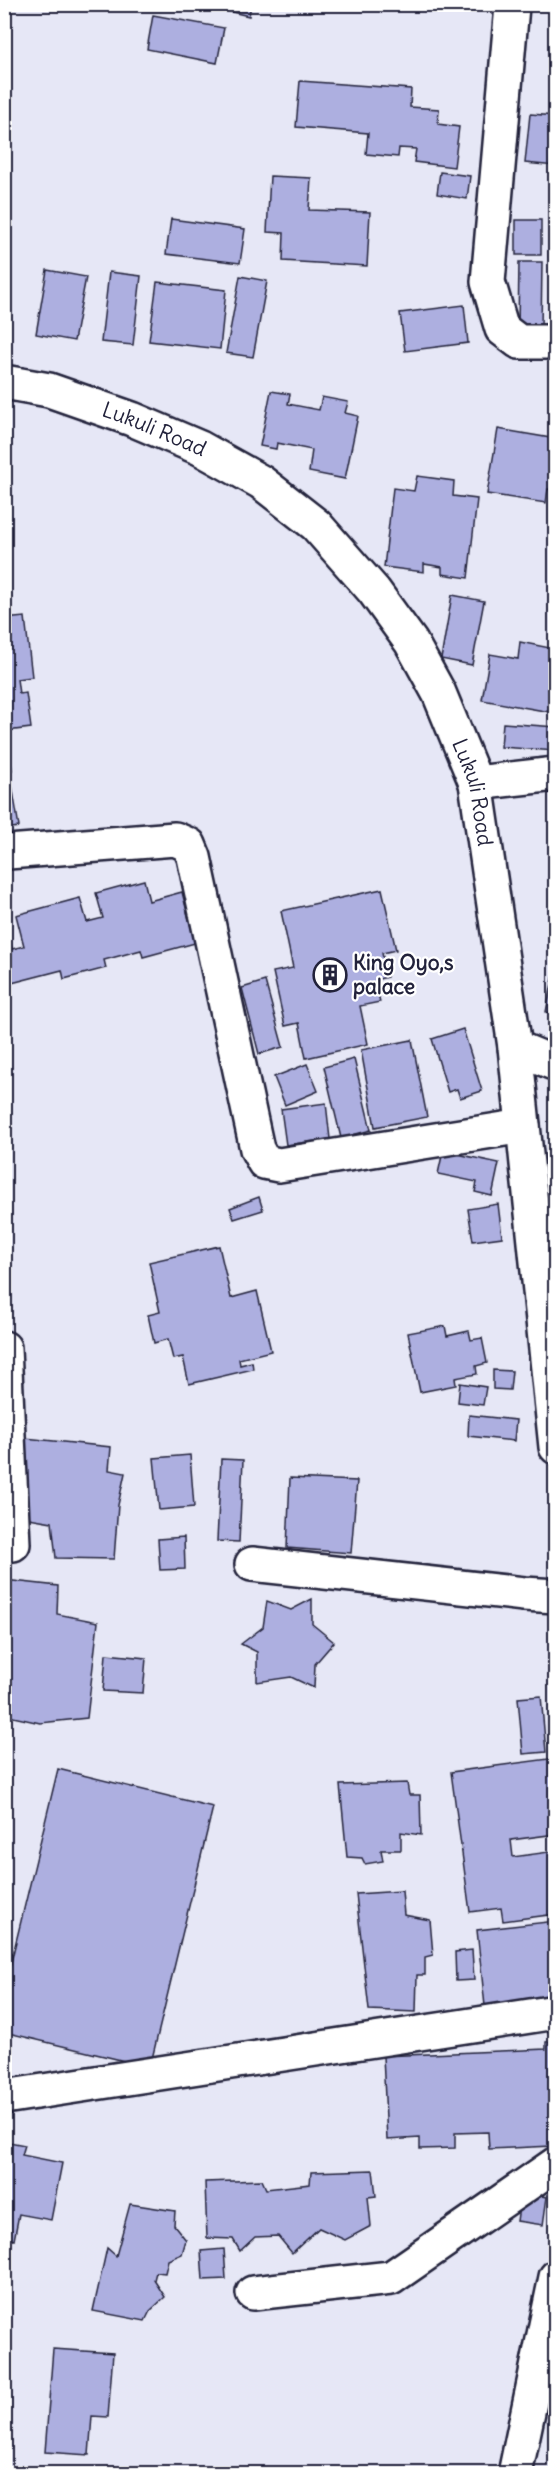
<svg xmlns="http://www.w3.org/2000/svg" width="560" height="2478" font-family="Delius,sans-serif">
  <rect width="100%" height="100%" fill="#e6e7f6"/>
  <filter id="ink" filterUnits="userSpaceOnUse"><feTurbulence type="fractalNoise" baseFrequency=".0167" numOctaves="2"/><feDisplacementMap in="SourceGraphic" scale="12" xChannelSelector="R" yChannelSelector="G"/><feConvolveMatrix kernelMatrix="1 2 1 2 8 2 1 2 1" color-interpolation-filters="sRGB"/></filter>
  <g filter="url(#ink)">
    <g fill="#adafe0" stroke="#22223b" stroke-width="1.5">
      <polygon points="198,4 251,4 249,16"/>
      <polygon points="153,15 224,28 217,63 147,49"/>
      <polygon points="300,81 411,89 410,107 439,109 438,124 459,127 454,167 414,162 416,149 399,148 398,157 366,154 368,133 296,127"/>
      <polygon points="530,114 556,116 556,166 525,163"/>
      <polygon points="440,172 470,176 467,199 437,194"/>
      <polygon points="270,176 311,178 309,210 370,212 367,266 283,261 284,233 267,232"/>
      <polygon points="552,209 556,209 556,258 549,257"/>
      <polygon points="171,219 245,229 240,263 166,254"/>
      <rect x="516" y="220" width="25" height="35"/>
      <polygon points="519,262 542,262 541,329 518,329"/>
      <polygon points="47,270 86,277 74,341 36,334"/>
      <polygon points="109,272 141,276 133,345 101,342"/>
      <polygon points="240,276 267,281 253,357 226,353"/>
      <polygon points="157,282 226,290 220,349 149,341"/>
      <polygon points="464,305 468,343 405,351 400,313"/>
      <polygon points="271,391 290,394 288,404 319,410 322,397 348,402 345,413 358,416 345,479 309,472 312,450 277,443 276,449 260,446"/>
      <polygon points="498,429 556,439 556,490 548,489 546,503 487,494"/>
      <polygon points="417,476 454,481 453,496 477,499 468,578 442,574 442,567 424,564 424,572 384,567 393,488 414,491"/>
      <polygon points="452,595 484,601 472,665 441,659"/>
      <polygon points="25,617 32,677 17,679 19,694 26,693 31,728 7,731 12,770 4,771 4,619"/>
      <polygon points="520,642 555,649 553,660 556,660 556,713 482,700 490,654 518,659"/>
      <polygon points="503,723 556,727 556,751 501,747"/>
      <polygon points="11,779 19,827 4,829 4,781"/>
      <polygon points="144,880 149,901 182,892 195,943 143,957 141,950 104,960 106,968 64,979 62,970 4,985 4,921 12,949 24,946 16,915 80,898 87,922 103,918 96,893"/>
      <polygon points="382,889 396,950 382,953 387,977 375,980 380,1002 360,1006 368,1044 306,1058 299,1023 285,1026 273,972 293,968 281,911"/>
      <polygon points="556,965 556,1014 546,1012"/>
      <polygon points="265,981 283,1047 259,1054 242,988"/>
      <polygon points="463,1029 482,1091 460,1098 457,1089 448,1092 432,1039"/>
      <polygon points="412,1040 427,1117 375,1127 361,1050"/>
      <polygon points="354,1059 371,1130 341,1138 324,1067"/>
      <polygon points="307,1064 318,1091 285,1105 274,1077"/>
      <polygon points="326,1103 330,1139 286,1145 281,1109"/>
      <polygon points="443,1151 499,1163 492,1196 475,1192 477,1182 438,1174"/>
      <polygon points="259,1197 263,1210 234,1219 230,1208"/>
      <polygon points="498,1204 502,1237 473,1241 468,1209"/>
      <polygon points="219,1246 231,1298 257,1291 271,1351 239,1359 240,1365 252,1362 253,1369 189,1384 183,1357 173,1359 168,1339 154,1343 148,1315 160,1312 149,1262"/>
      <polygon points="445,1326 447,1336 469,1331 471,1340 482,1338 487,1363 476,1366 477,1374 455,1378 456,1385 420,1392 408,1333"/>
      <polygon points="493,1370 512,1371 510,1390 493,1389"/>
      <polygon points="460,1383 486,1387 483,1405 458,1402"/>
      <polygon points="469,1415 516,1420 514,1441 468,1436"/>
      <polygon points="25,1438 111,1447 109,1470 125,1473 118,1505 114,1559 56,1558 52,1522 17,1516"/>
      <polygon points="190,1455 194,1507 159,1510 154,1458"/>
      <polygon points="221,1459 243,1460 239,1542 217,1541"/>
      <polygon points="290,1478 357,1481 351,1553 287,1548"/>
      <polygon points="184,1537 185,1569 160,1570 158,1539"/>
      <polygon points="4,1580 58,1586 57,1614 98,1622 87,1718 40,1723 4,1715"/>
      <polygon points="312,1599 312,1624 334,1642 315,1664 314,1688 291,1677 257,1682 257,1652 241,1644 263,1627 267,1601 291,1610"/>
      <polygon points="106,1654 146,1658 143,1693 103,1691"/>
      <polygon points="541,1696 546,1752 523,1754 518,1698"/>
      <polygon points="556,1758 556,1834 511,1840 513,1857 556,1851 556,1914 503,1921 501,1908 470,1912 451,1772"/>
      <polygon points="58,1769 213,1807 150,2067 4,2032 4,1991"/>
      <polygon points="407,1783 409,1795 420,1795 421,1835 401,1832 401,1850 381,1850 383,1861 365,1864 362,1858 347,1857 340,1785"/>
      <polygon points="402,1891 404,1915 430,1920 433,1955 425,1957 425,1975 417,1975 416,2012 369,2010 356,1894"/>
      <polygon points="556,1921 556,1998 550,2002 485,2006 477,1930"/>
      <polygon points="472,1950 474,1980 456,1981 455,1952"/>
      <polygon points="556,2041 556,2116 551,2116 552,2146 489,2149 488,2132 455,2133 455,2148 420,2149 420,2138 387,2140 383,2056 546,2049 546,2042"/>
      <polygon points="4,2141 25,2145 22,2155 62,2163 51,2220 19,2214 14,2240 4,2238"/>
      <polygon points="373,2170 376,2196 368,2197 371,2226 345,2240 319,2228 292,2253 278,2236 255,2237 240,2251 233,2239 207,2238 205,2182 262,2180 266,2189 310,2184 311,2172"/>
      <polygon points="521,2193 547,2197 543,2225 517,2221"/>
      <polygon points="130,2204 175,2211 174,2225 186,2240 182,2254 168,2260 165,2273 156,2272 154,2280 165,2297 150,2311 145,2321 93,2311 107,2248 116,2256"/>
      <polygon points="224,2249 226,2279 203,2280 201,2251"/>
      <polygon points="53,2349 113,2353 108,2417 92,2416 89,2455 45,2452"/>
    </g>
    <g fill="none" stroke-linecap="round" stroke-linejoin="round">
      <g stroke="#22223b" stroke-width="38">
        <g id="minor">
          <polyline points="512,6 488,282 502,329 519,342 556,342"/>
          <path id="s1" d="M4 382 49 390 132 419 200 448 261 482 316 525 374 591 411 642 439 693 476 783 515 1047 556 1447"/>
          <polyline points="476,783 556,774"/>
          <polyline points="8,852 175,839 189,845 194,857 257,1149 264,1162 279,1165 523,1126"/>
          <polyline points="515,1047 556,1064"/>
          <polyline points="4,1348 13,1544"/>
          <polyline points="252,1564 524,1594 556,1596"/>
          <polyline points="4,2097 556,2012"/>
          <polyline points="253,2293 391,2278 556,2164"/>
          <polyline points="515,2474 556,2277"/>
        </g>
      </g>
      <use href="#minor" stroke="#fff" stroke-width="33"/>
    </g>
  </g>
  <defs>
    <g id="building-ring" transform="scale(1.725)"><circle r="9.5" fill="#fff" stroke="#22223b" stroke-width="1.5"/><path d="M-4-6H4V6H1V3H-1V6H-4ZM-2.5-4.3h1.7v1.8h-1.7ZM.8-4.3h1.7v1.8H.8ZM-2.5-1h1.7V.8h-1.7ZM.8-1h1.7V.8H.8Z" fill="#22223b"/></g>
  </defs>
  <g fill-rule="evenodd">
    <use href="#building-ring" x="330" y="975"/>
  </g>
  <g text-anchor="middle" stroke-width="4.5" stroke-linejoin="round" paint-order="stroke">
    <g font-size="21" fill="#22223b" stroke="#fff">
      <text dy="7" stroke="none"><textPath href="#s1" startOffset="158">Lukuli Road</textPath></text>
      <text dy="7" stroke="none"><textPath href="#s1" startOffset="662">Lukuli Road</textPath></text>
    </g>
    <g font-size="21" font-weight="bold" fill="#22223b" stroke="#fff" text-anchor="start">
      <text x="353" y="970">King Oyo,s<tspan x="353" dy="24">palace</tspan></text>
    </g>
  </g>
  <rect width="560" height="2478" fill="none" stroke="#fff" stroke-width="24"/>
  <rect x="12" y="12" width="536" height="2454" fill="none" stroke="#22223b" stroke-width="2" filter="url(#ink)"/>
</svg>
